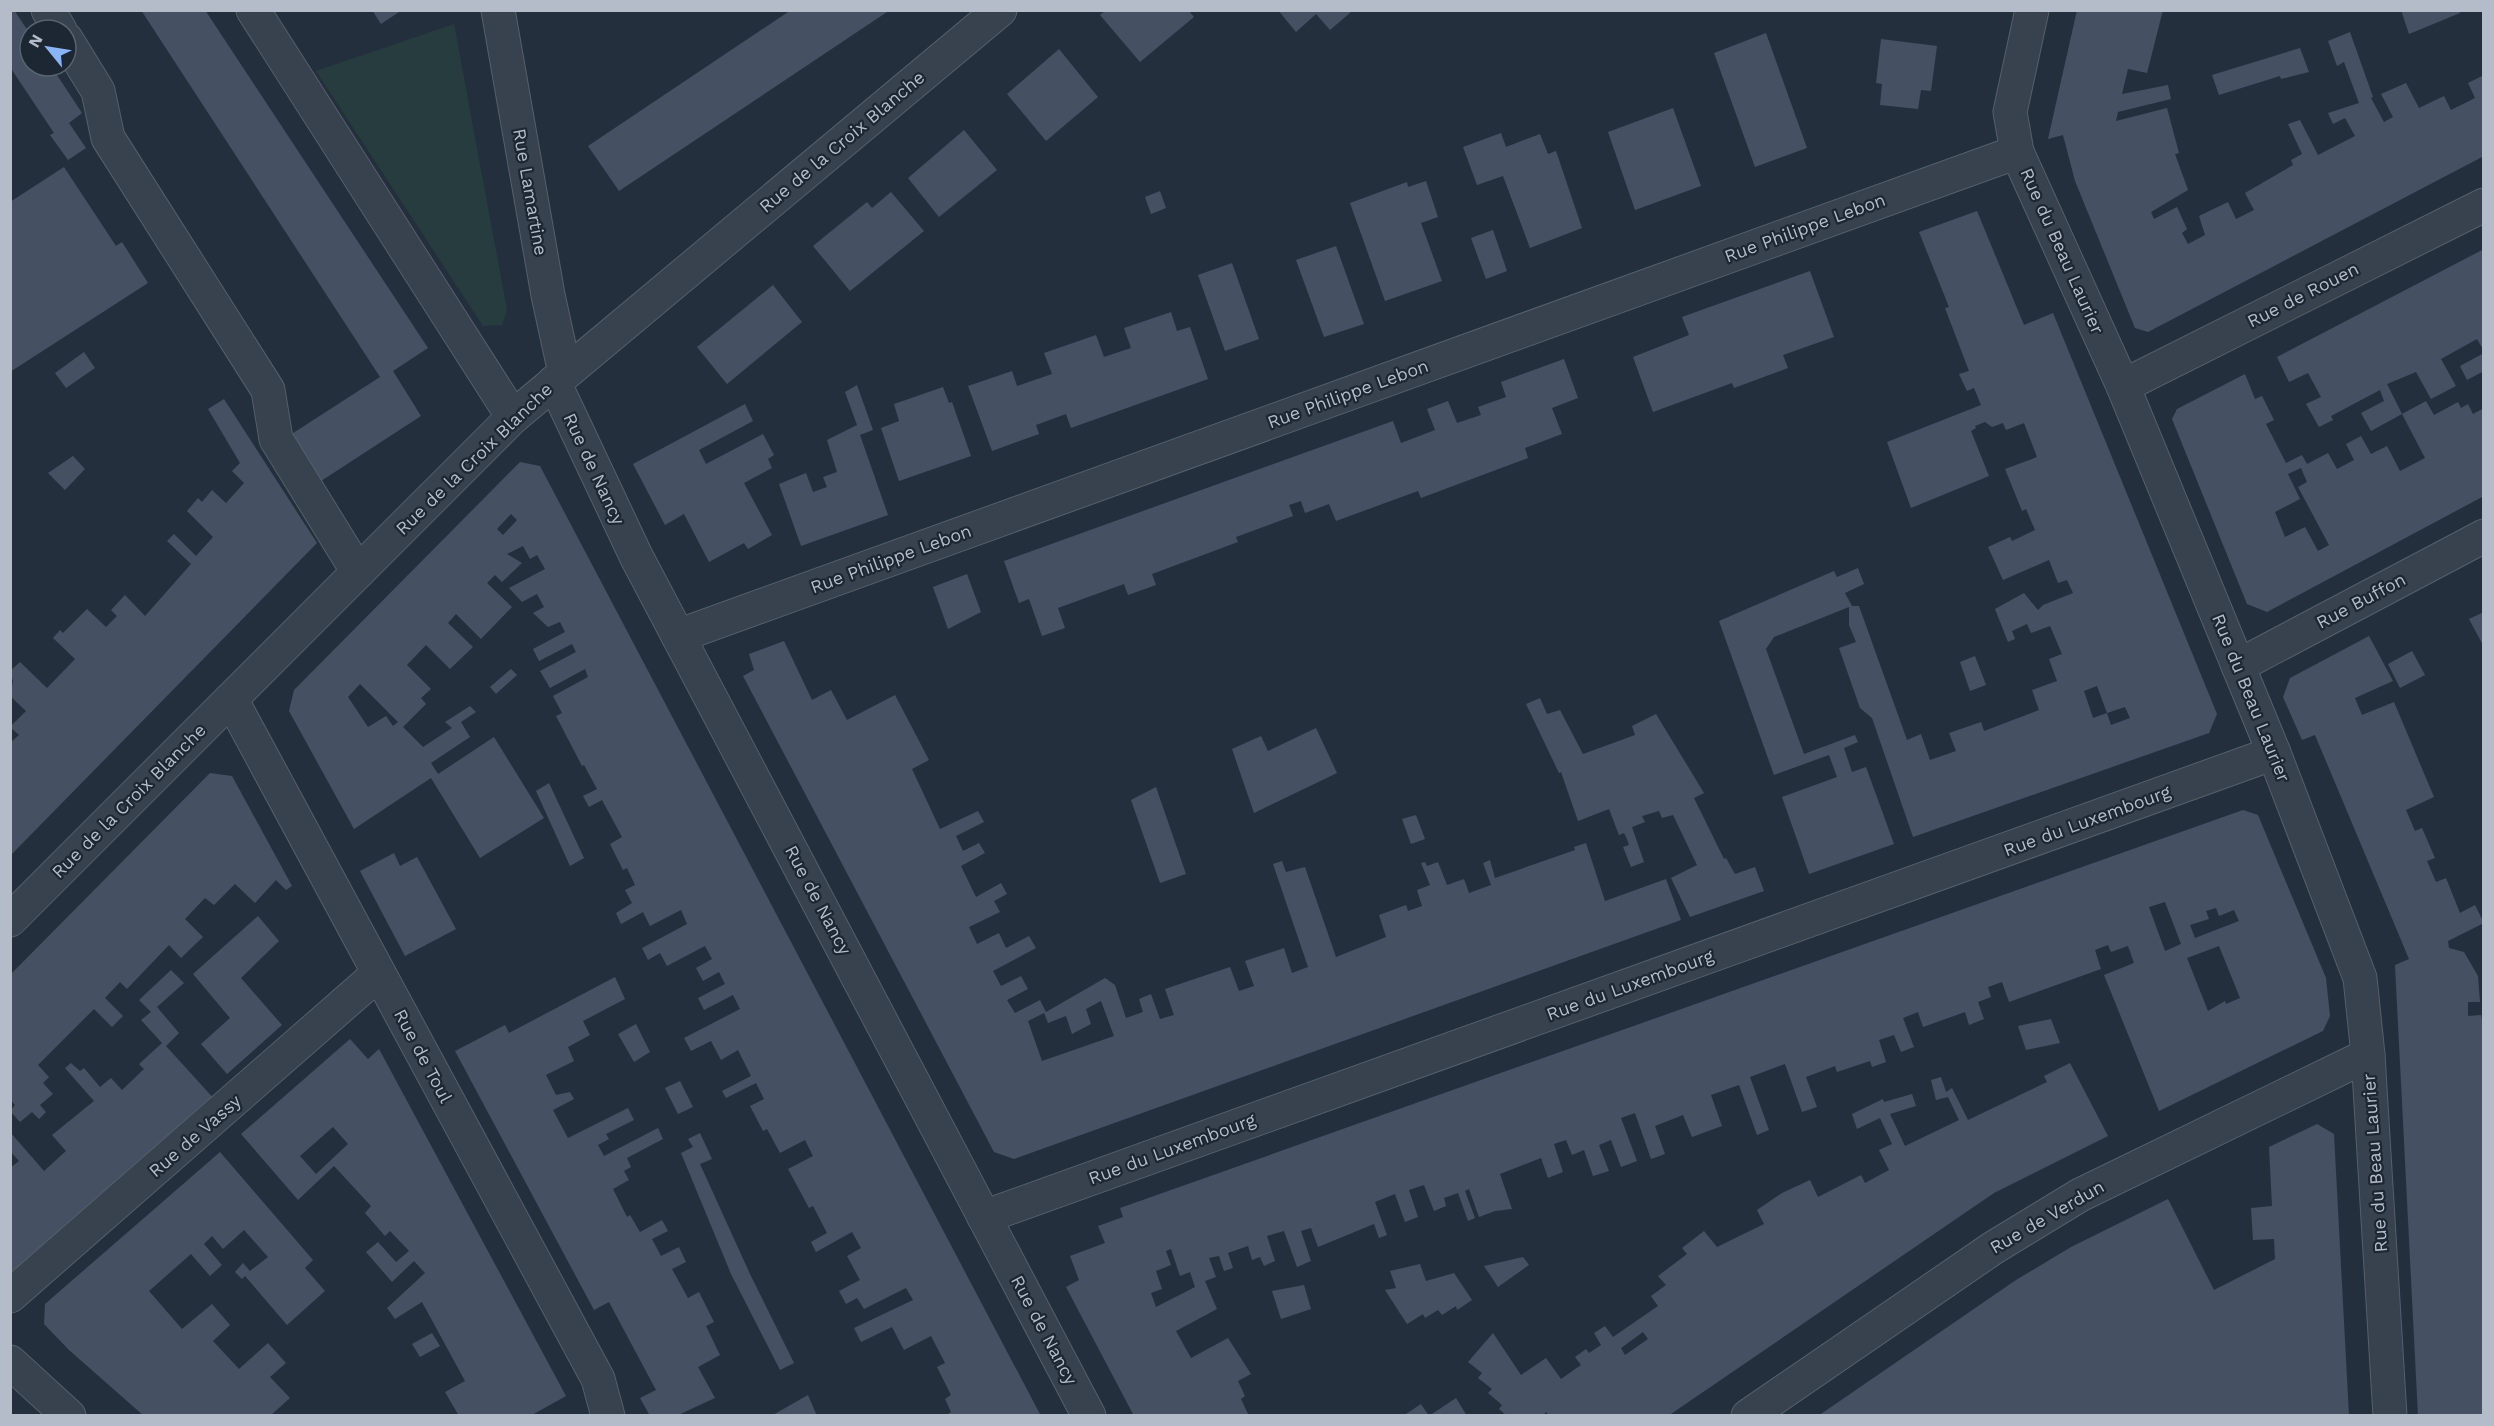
<svg xmlns="http://www.w3.org/2000/svg" width="2494" height="1426" font-family="'Work Sans',sans-serif">
  <rect width="100%" height="100%" fill="#242f3e"/>
  <polygon fill="#263c3f" points="454,24 507,310 502,325 483,326 316,71"/>
  <g fill="#455162" fill-rule="evenodd">
    <polygon points="10,10 14,10 30,34 30,66 51,66 82,113 69,123 86,148 68,160 50,135 54,133 10,67"/>
    <polygon points="141,10 205,10 428,348 393,371 421,416 318,483 287,437 380,377"/>
    <polygon points="372,10 402,10 381,24"/>
    <polygon points="791,10 890,10 619,191 588,146"/>
    <polygon points="1106,10 1188,10 1194,17 1140,62 1100,15"/>
    <polygon points="1278,10 1350,10 1351,12 1330,30 1316,14 1296,32"/>
    <polygon points="2077,10 2163,10 2147,73 2128,69 2122,94 2168,85 2171,99 2118,112 2116,121 2167,108 2179,153 2175,154 2188,190 2151,212 2154,219 2177,207 2187,229 2182,233 2188,244 2205,235 2199,216 2228,202 2236,219 2254,210 2245,193 2293,165 2291,160 2302,154 2288,124 2300,120 2318,155 2355,136 2345,118 2333,124 2328,113 2359,103 2344,62 2337,66 2328,41 2350,32 2373,97 2371,98 2384,122 2393,117 2381,94 2406,83 2419,108 2444,96 2451,110 2475,98 2468,83 2484,75 2484,156 2148,332 2135,328 2075,181 2063,135 2048,139"/>
    <polygon points="2401,10 2459,10 2460,13 2409,34"/>
    <polygon points="1766,33 1807,148 1755,167 1714,53"/>
    <polygon points="1881,39 1937,46 1931,91 1921,90 1918,109 1880,105 1882,84 1876,83"/>
    <polygon points="2300,48 2309,72 2281,79 2280,76 2219,95 2212,75"/>
    <polygon points="1059,49 1098,97 1046,141 1007,94"/>
    <polygon points="1673,108 1701,186 1635,210 1608,132"/>
    <polygon points="964,130 997,170 939,217 908,178"/>
    <polygon points="1501,133 1506,147 1540,134 1548,154 1556,151 1582,228 1530,248 1503,176 1477,185 1463,147"/>
    <polygon points="64,167 116,246 122,242 148,283 10,372 10,202"/>
    <polygon points="1426,181 1438,217 1421,223 1442,281 1385,301 1350,203 1407,182 1408,187"/>
    <polygon points="1160,191 1166,208 1151,214 1145,197"/>
    <polygon points="891,192 924,231 850,291 813,246 867,202 872,208"/>
    <path d="M1977 211 2024 325 2053 313 2217 714 2209 733 1913 837 1872 718 1860 708 1839 648 1856 642 1849 625V607L1774 637 1766 649 1804 754 1855 735 1858 742 1844 748 1852 772 1866 767 1894 844 1809 874 1782 797 1837 777 1829 755 1774 775 1719 621 1834 571 1837 577 1858 568 1864 584 1845 593 1852 606H1859L1907 740 1921 734 1930 760 1956 751 1949 733 1981 722 1984 731 2039 710 2032 690 2057 681 2049 659 2062 654 2050 626 2031 633 2027 624 2012 631 2015 639 2008 642 1995 609 2024 593 2038 610 2043 605 2073 593 2067 580 2058 583 2049 560 2003 580 1988 547 2010 537 2012 541 2035 530 2026 509 2022 511 2005 469 2037 457 2024 423 2006 430 2003 423 1992 427 1985 422 1975 426 1976 428 1971 431 1989 476 1911 508 1887 442 1981 405 1974 388 1967 391 1959 374 1969 371 1945 308 1949 307 1919 232ZM2097 686 2107 713 2125 707 2130 718 2111 725 2107 713 2093 718 2084 691Z"/>
    <polygon points="1493,230 1507,271 1486,279 1471,238"/>
    <polygon points="1336,246 1364,324 1324,337 1296,260"/>
    <polygon points="2484,249 2484,351 2477,339 2441,359 2456,386 2431,399 2416,372 2387,384 2402,414 2371,431 2361,413 2384,401 2380,390 2331,416 2333,420 2319,427 2306,404 2321,397 2308,373 2289,382 2277,357"/>
    <polygon points="1232,263 1259,339 1225,351 1198,275"/>
    <polygon points="1810,271 1834,337 1783,355 1788,368 1734,388 1732,383 1653,412 1633,357 1689,335 1682,317"/>
    <polygon points="773,285 802,322 727,384 697,347"/>
    <polygon points="1171,312 1177,331 1190,327 1208,379 1071,428 1066,414 1036,425 1039,434 992,451 968,386 1012,371 1017,386 1052,374 1044,353 1096,335 1104,357 1131,348 1124,328"/>
    <polygon points="84,352 95,368 66,388 55,373"/>
    <polygon points="2484,353 2484,371 2467,380 2460,366"/>
    <polygon points="1564,359 1578,398 1552,408 1562,434 1525,448 1528,458 1421,498 1418,491 1336,521 1329,504 1305,513 1301,501 1289,505 1293,516 1236,537 1238,542 1152,574 1156,585 1128,595 1124,584 1058,608 1065,628 1042,636 1029,599 1019,603 1004,561 1393,421 1401,443 1435,430 1427,409 1448,401 1457,423 1481,415 1478,407 1506,397 1501,382"/>
    <path d="M2245 374 2255 399 2262 396 2274 420 2266 424 2286 463 2302 455 2307 464 2328 453 2337 469 2354 460 2346 444 2361 436 2371 454 2387 446 2400 471 2425 458 2402 414 2426 401 2434 415 2458 402 2461 408 2468 404 2473 414 2484 408V496L2267 612 2247 604 2172 419 2177 409ZM2301 468 2307 482 2298 487 2329 545 2318 551 2305 527 2285 537 2275 512 2300 499 2288 474Z"/>
    <polygon points="857,385 873,430 860,435 888,515 801,546 779,484 806,473 813,492 827,487 823,477 837,472 827,440 857,425 845,392"/>
    <polygon points="943,387 949,403 952,402 971,456 899,481 881,428 899,421 894,404"/>
    <polygon points="224,399 317,543 10,856 10,743 19,735 10,727 26,711 10,696 13,681 10,671 20,662 47,688 75,659 53,638 60,630 63,633 87,609 106,627 117,616 111,610 125,595 145,616 191,564 167,541 174,534 196,556 213,537 187,511 198,498 202,502 212,490 226,503 244,483 232,471 240,463 208,409"/>
    <polygon points="745,404 753,421 699,450 706,464 763,434 774,455 768,459 772,468 744,483 772,535 748,549 744,543 709,562 684,514 665,525 633,464"/>
    <polygon points="73,456 85,469 65,490 48,473"/>
    <path d="M520 462 540 466 1041 1416H945L951 1412 945 1399 951 1395 937 1367 945 1363 931 1336 904 1350 892 1327 861 1342 854 1328 913 1300 906 1288 864 1309 857 1298 846 1304 839 1291 860 1280 847 1256 861 1248 852 1232 816 1252 811 1242 827 1233 813 1206 809 1208 788 1169 813 1156 805 1140 780 1153 767 1129 763 1131 750 1106 764 1099 756 1083 726 1098 722 1091 751 1076 738 1050 721 1060 711 1041 691 1051 684 1038 740 1009 733 995 704 1010 698 998 725 984 719 972 703 981 696 968 712 959 705 946 667 966 660 953 648 960 642 948 687 924 681 910 650 926 643 912 621 924 616 913 632 903 625 890 635 885 627 868 623 870 610 844 622 837 602 800 589 807 583 796 597 789 584 765 582 766 556 716 562 713 553 696 588 677 585 669 550 688 540 671 576 652 572 644 539 661 533 649 565 632 560 622 548 627 533 613 544 607 537 594 522 602 509 588 545 569 537 555 530 559 523 546 507 554 522 563 502 582 495 575 487 583 512 607 481 639 456 614 448 623 473 647 450 669 426 645 407 665 431 689 421 698 426 704 403 727 423 747 452 728 445 722 470 706 476 712 461 722 470 737 431 763 438 774 494 737 544 818 480 858 431 778 354 829 289 711 294 690ZM511 514 517 520 503 535 497 529ZM360 684 398 722 393 726 386 716 368 727 348 697Z"/>
    <polygon points="967,574 981,612 948,629 933,587"/>
    <polygon points="2484,612 2484,647 2469,619"/>
    <polygon points="2369,636 2393,681 2355,698 2362,715 2394,702 2434,797 2406,810 2415,831 2422,828 2435,858 2427,861 2436,882 2446,878 2460,913 2475,905 2484,923 2448,941 2449,948 2464,952 2478,976 2480,1002 2468,1002 2468,1016 2481,1015 2484,1027 2484,1416 2418,1416 2395,965 2409,959 2315,735 2302,740 2283,697 2290,678"/>
    <path d="M784 641 812 700 831 690 847 720 895 695 929 760 912 769 940 829 978 811 984 822 956 836 963 851 979 843 985 853 961 866 976 897 1001 883 1007 894 994 901 1000 912 969 927 977 944 999 933 1006 948 1029 936 1036 948 993 971 1001 986 1021 976 1028 989 1007 1000 1015 1013 1040 1000 1046 1012 1105 978 1115 985 1126 1018 1143 1012 1139 999 1151 994 1160 1019 1174 1015 1165 989 1230 967 1239 991 1254 986 1245 961 1284 948 1292 973 1308 967 1273 864 1282 861 1286 872 1305 867 1336 957 1386 937 1379 915 1406 905 1408 911 1422 906 1417 890 1430 885 1421 863 1425 862 1427 866 1438 862 1447 885 1464 879 1469 893 1491 885 1483 863 1490 860 1495 878 1575 850 1574 847 1586 843 1605 901 1666 879 1681 920 1014 1159 994 1152 743 676 754 670 749 654ZM1101 1001 1114 1036 1042 1061 1028 1021 1044 1013 1048 1023 1066 1016 1072 1034 1091 1024 1086 1009Z"/>
    <polygon points="2412,651 2425,675 2400,688 2388,664"/>
    <polygon points="1975,656 1986,685 1970,691 1960,662"/>
    <polygon points="511,669 517,675 496,694 490,687"/>
    <polygon points="1540,698 1547,714 1560,710 1583,754 1635,735 1632,726 1656,714 1704,793 1694,798 1724,859 1726,858 1735,874 1755,867 1764,891 1690,917 1671,878 1697,865 1673,815 1662,818 1659,811 1642,816 1645,822 1632,827 1644,862 1631,867 1623,847 1629,845 1627,839 1624,833 1619,835 1609,809 1578,821 1561,772 1559,773 1526,704"/>
    <polygon points="1316,728 1337,773 1254,813 1232,749 1261,736 1268,751"/>
    <polygon points="210,773 232,776 292,886 286,890 276,880 255,903 235,884 214,905 205,898 185,919 203,937 181,958 169,945 127,989 120,982 105,998 123,1016 112,1027 94,1009 38,1065 49,1077 43,1083 53,1094 40,1105 46,1112 39,1119 32,1112 20,1122 10,1111 15,1105 10,1099 10,975"/>
    <polygon points="549,783 584,858 570,866 536,791"/>
    <polygon points="1156,787 1186,874 1160,883 1131,800"/>
    <path d="M2243 810 2258 815 2326 978 2330 1016 2323 1031 2159 1111 2104 975 2134 963 2128 946 2111 952 2108 945 2095 950 2101 969 2009 1002 2002 982 1988 987 1991 997 1978 1002 1984 1019 1969 1025 1965 1012 1923 1027 1918 1012 1903 1018 1914 1047 1901 1052 1894 1035 1879 1040 1886 1062 1872 1067 1870 1061 1837 1072 1835 1066 1806 1077 1817 1107 1802 1112 1785 1064 1750 1077 1769 1130 1757 1135 1739 1085 1711 1095 1722 1126 1692 1137 1683 1115 1655 1126 1665 1154 1651 1159 1635 1113 1621 1118 1637 1161 1621 1167 1611 1140 1599 1145 1609 1171 1593 1176 1584 1150 1572 1155 1566 1140 1554 1144 1563 1172 1548 1178 1541 1158 1500 1174 1512 1209 1495 1211 1479 1217 1469 1189 1465 1191 1475 1218 1468 1221 1458 1193 1444 1198 1446 1206 1434 1211 1424 1185 1409 1190 1418 1217 1405 1222 1395 1194 1375 1202 1387 1235 1379 1238 1374 1224 1318 1247 1311 1228 1301 1231 1311 1261 1297 1267 1284 1231 1267 1236 1275 1261 1264 1266 1260 1257 1252 1260 1248 1246 1228 1253 1233 1268 1224 1271 1219 1256 1209 1258 1216 1277 1205 1281 1217 1309 1176 1331 1191 1358 1228 1338 1251 1374 1238 1381 1245 1396 1241 1399 1249 1416H1134L1066 1287 1079 1280 1070 1256 1105 1243 1098 1226 1123 1217 1120 1208ZM2165 902 2181 944 2165 951 2149 907ZM2216 908 2219 916 2234 910 2239 921 2195 938 2190 925 2209 919 2206 911ZM2219 946 2240 998 2226 1004 2225 1001 2208 1011 2187 958ZM1171 1249 1180 1276 1190 1272 1195 1287 1156 1307 1151 1293 1162 1289 1156 1271 1171 1265 1166 1251Z"/>
    <polygon points="1416,815 1425,839 1411,844 1402,819"/>
    <polygon points="394,853 400,866 417,857 456,929 405,956 360,871"/>
    <polygon points="258,916 279,941 241,978 282,1025 227,1074 201,1044 230,1018 193,974"/>
    <polygon points="171,970 184,983 157,1007 179,1033 166,1046 216,1101 20,1273 10,1272 10,1168 19,1161 10,1151 10,1132 44,1171 66,1151 52,1135 94,1101 65,1068 71,1063 80,1071 84,1068 100,1087 111,1078 122,1090 144,1069 139,1064 162,1043 141,1020 151,1012 139,1000"/>
    <polygon points="615,977 625,999 583,1021 590,1035 568,1047 574,1061 546,1075 556,1095 570,1092 574,1099 553,1110 568,1138 628,1108 634,1120 606,1134 609,1139 598,1145 604,1156 658,1128 663,1139 627,1158 631,1167 624,1171 629,1180 613,1189 627,1217 630,1215 640,1232 662,1220 668,1231 652,1239 661,1256 679,1247 686,1262 672,1269 688,1298 699,1292 714,1322 706,1326 720,1355 698,1367 715,1398 676,1416 650,1416 640,1398 656,1390 625,1332 609,1302 594,1310 455,1051 505,1025 509,1033"/>
    <polygon points="2051,1019 2060,1043 2026,1050 2018,1026"/>
    <polygon points="636,1024 650,1052 634,1062 618,1034"/>
    <path d="M350 1039 368 1059 379 1049 566 1396 530 1416H459L445 1392 465 1381 422 1302 395 1319 387 1308 425 1273 414 1261 392 1282 366 1252 378 1242 396 1262 409 1251 390 1231 385 1236 365 1213 371 1206 334 1166 298 1200 241 1134ZM333 1127 348 1144 316 1174 300 1156Z"/>
    <path d="M2070 1063 2108 1136 1994 1193 1668 1416H1549L1546 1412 1543 1416H1507L1499 1409 1502 1405 1488 1393 1492 1389 1478 1378 1482 1373 1468 1362 1493 1333 1521 1375 1546 1358 1561 1379 1581 1365 1575 1357 1586 1349 1589 1353 1601 1345 1594 1333 1605 1326 1613 1337 1658 1306 1651 1296 1666 1285 1658 1276 1687 1254 1682 1248 1704 1231 1717 1247 1764 1224 1757 1210 1782 1193 1810 1180 1818 1197 1861 1175 1865 1183 1889 1170 1879 1150 1892 1144 1880 1118 1857 1129 1852 1114 1883 1099 1884 1102 1912 1094 1916 1106 1890 1114 1905 1146 1959 1120 1948 1097 1936 1100 1931 1080 1941 1077 1946 1092 1952 1088 1968 1120 2047 1082 2044 1076ZM1643 1332 1648 1339 1625 1355 1621 1348Z"/>
    <polygon points="680,1081 693,1107 678,1114 665,1088"/>
    <polygon points="2317,1124 2334,1134 2349,1416 1818,1416 2016,1280 2071,1247 2168,1199 2214,1290 2275,1259 2274,1239 2253,1240 2251,1208 2272,1206 2269,1147"/>
    <polygon points="700,1133 712,1159 700,1164 750,1274 794,1363 780,1370 731,1274 681,1153 693,1147 688,1139"/>
    <polygon points="220,1152 313,1260 305,1268 325,1291 287,1325 245,1276 242,1279 235,1272 243,1263 250,1271 268,1257 244,1230 223,1249 212,1236 204,1244 222,1265 210,1276 191,1254 149,1291 182,1329 212,1304 230,1325 213,1341 239,1369 268,1343 286,1363 270,1377 290,1398 270,1416 144,1416 69,1350 44,1324 45,1304"/>
    <polygon points="1523,1257 1529,1265 1498,1287 1484,1266"/>
    <polygon points="1420,1264 1426,1281 1454,1273 1472,1300 1457,1310 1456,1306 1442,1315 1438,1310 1425,1318 1423,1314 1407,1324 1385,1290 1396,1288 1390,1271"/>
    <polygon points="1304,1285 1311,1309 1281,1319 1272,1291"/>
    <polygon points="432,1333 440,1346 420,1357 412,1344"/>
    <polygon points="808,1395 817,1416 771,1416"/>
    <polygon points="1456,1398 1467,1416 1429,1416"/>
    <polygon points="1421,1404 1429,1416 1403,1416"/>
  </g>
  <g fill="none" stroke-linecap="round" stroke-linejoin="round">
    <g stroke="#565f6c" stroke-width="35">
      <g id="minor">
        <polyline points="48,10 60,30"/>
        <polyline points="253,10 513,417"/>
        <polyline points="498,10 548,295 565,373"/>
        <polyline points="2032,10 2010,112 2017,152 2123,386 2274,753 2360,978 2368,1055 2390,1416"/>
        <polyline points="66,39 98,91 108,138 268,390 276,439 358,572"/>
        <polyline points="554,382 636,556 1089,1416"/>
        <polyline points="2123,386 2484,205"/>
        <polyline points="678,636 2017,152"/>
        <polyline points="2238,666 2484,536"/>
        <polyline points="231,699 598,1379 608,1416"/>
        <polyline points="10,920 513,417 1000,10"/>
        <polyline points="984,1217 2274,753"/>
        <polyline points="10,1296 378,974"/>
        <polyline points="10,1362 69,1416"/>
        <polyline points="1748,1416 1993,1248 2080,1195 2368,1055"/>
      </g>
    </g>
    <use href="#minor" stroke="#38414e" stroke-width="33"/>
  </g>
  <g text-anchor="middle" stroke-width="4.5" stroke-linejoin="round" paint-order="stroke">
    <g font-size="18" fill="#b4bcc9" stroke="#1d2633">
      <text transform="translate(842 142) rotate(-40)" y="6">Rue de la Croix Blanche</text>
      <text transform="translate(530 192) rotate(80)" y="6">Rue Lamartine</text>
      <text transform="translate(1805 228) rotate(-20)" y="6">Rue Philippe Lebon</text>
      <text transform="translate(2062 251) rotate(66)" y="6">Rue du Beau Laurier</text>
      <text transform="translate(2303 295) rotate(-27)" y="6">Rue de Rouen</text>
      <text transform="translate(1348 394) rotate(-20)" y="6">Rue Philippe Lebon</text>
      <text transform="translate(474 459) rotate(-44)" y="6">Rue de la Croix Blanche</text>
      <text transform="translate(594 469) rotate(65)" y="6">Rue de Nancy</text>
      <text transform="translate(891 559) rotate(-20)" y="6">Rue Philippe Lebon</text>
      <text transform="translate(2361 601) rotate(-28)" y="6">Rue Buffon</text>
      <text transform="translate(2251 698) rotate(68)" y="6">Rue du Beau Laurier</text>
      <text transform="translate(129 801) rotate(-45)" y="6">Rue de la Croix Blanche</text>
      <text transform="translate(2087 821) rotate(-20)" y="6">Rue du Luxembourg</text>
      <text transform="translate(818 900) rotate(62)" y="6">Rue de Nancy</text>
      <text transform="translate(1630 985) rotate(-20)" y="6">Rue du Luxembourg</text>
      <text transform="translate(423 1056) rotate(62)" y="6">Rue de Toul</text>
      <text transform="translate(195 1136) rotate(-41)" y="6">Rue de Vassy</text>
      <text transform="translate(1172 1149) rotate(-20)" y="6">Rue du Luxembourg</text>
      <text transform="translate(2375 1163) rotate(-94)" y="6">Rue du Beau Laurier</text>
      <text transform="translate(2047 1217) rotate(-30)" y="6">Rue de Verdun</text>
      <text transform="translate(1044 1330) rotate(62)" y="6">Rue de Nancy</text>
    </g>
  </g>
  <rect width="2494" height="1426" fill="none" stroke="#b4bcc9" stroke-width="24"/>
  <g transform="translate(48 48) rotate(300)"><circle r="28" fill="#1d2633" stroke="#59626f" stroke-width="1.5"/>
  <path d="M0-4.5L10 22L0 15L-10 22Z" fill="#8ab4f8"/>
  <text y="-9" font-size="16" font-weight="bold" text-anchor="middle" fill="#b4bcc9">N</text>
  </g>
</svg>
